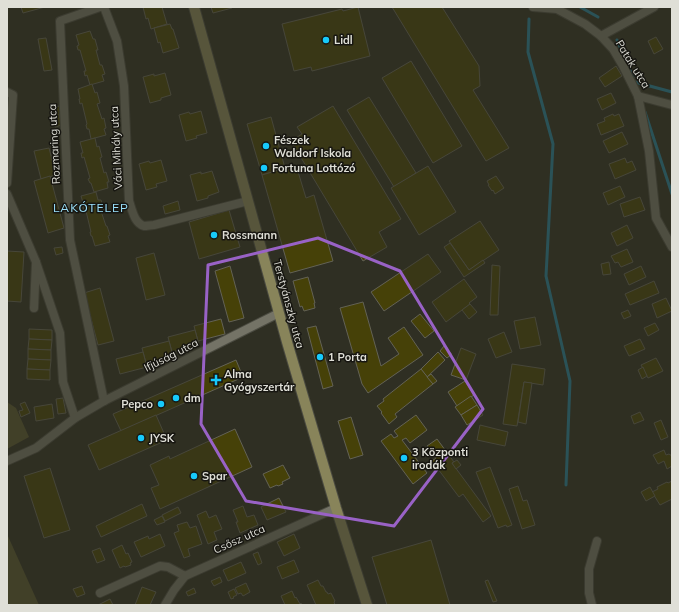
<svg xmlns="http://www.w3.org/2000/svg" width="679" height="612" font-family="Mulish,sans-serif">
  <rect width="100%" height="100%" fill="#2f2f23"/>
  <g fill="#57542f">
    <polygon points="7,402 16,408 29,437 7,449"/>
    <polygon points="7,534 39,605 7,605"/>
  </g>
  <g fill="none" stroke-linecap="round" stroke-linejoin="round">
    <g stroke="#257c98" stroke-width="3">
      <polyline points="580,7 598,17"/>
      <polyline points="529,19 528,52 553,144 546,276 570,381 566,485"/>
      <polyline points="617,40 633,77"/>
      <polyline points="635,82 672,92"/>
      <polyline points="645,112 672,194"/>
    </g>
  </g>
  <g fill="#464108" stroke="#636255">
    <polygon points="21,7 45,7 23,13"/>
    <polygon points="143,7 162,7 167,24 151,29 148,18 146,19"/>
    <polygon points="211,7 231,7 232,8 213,13"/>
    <polygon points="358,7 370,56 312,71 311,67 294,71 282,24 342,9 343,11"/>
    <polygon points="392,7 442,7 479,66 480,86 473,90 509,148 486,161"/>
    <polygon points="170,24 172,29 173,29 179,48 163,53 160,42 158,43 154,28"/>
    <polygon points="90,31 93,39 95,39 98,50 96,50 100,65 102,65 105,74 102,75 104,81 90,85 87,75 85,76 84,71 86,71 80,50 78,50 77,46 79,45 76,35"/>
    <polygon points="656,37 663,49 654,54 648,41"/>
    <polygon points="46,38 52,70 44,71 38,39"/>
    <polygon points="411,61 462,146 433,163 382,78"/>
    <polygon points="616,66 622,76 605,87 599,78"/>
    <polygon points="165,73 171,95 161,98 161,100 150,103 143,77 154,74 154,76"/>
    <polygon points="92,84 95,93 97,92 100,103 97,104 102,119 104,118 106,128 104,129 106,135 91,139 89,129 87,129 86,125 87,124 82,103 80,104 79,99 80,99 78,89"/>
    <polygon points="611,93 616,103 602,110 597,99"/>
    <polygon points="369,97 416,173 394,187 347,110"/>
    <polygon points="60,106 62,113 59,114 62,125 55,127 52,116 55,115 53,107"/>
    <polygon points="333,106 401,219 379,232 387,247 363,261 291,141 302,134 297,127"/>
    <polygon points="201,111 207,133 196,136 197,138 186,141 179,115 189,112 190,114"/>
    <polygon points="613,114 614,116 619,114 624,126 601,135 597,124 605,121 604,118"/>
    <polygon points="271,117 285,168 262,175 247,124"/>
    <polygon points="622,132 628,144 609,153 603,141"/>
    <polygon points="95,138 97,147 99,146 102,157 100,158 104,173 106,172 109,182 107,182 108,188 94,192 91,183 90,183 88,179 90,178 84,157 82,158 81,153 83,153 80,142"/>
    <polygon points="49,148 56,175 41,179 34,151"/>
    <polygon points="625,158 627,163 632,161 636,170 615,179 609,164"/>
    <polygon points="161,160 167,181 156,184 157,187 146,190 139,164 149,161 150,163"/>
    <polygon points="296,165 306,198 314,195 333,261 290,273 262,175"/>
    <polygon points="428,166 456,212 419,235 391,188"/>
    <polygon points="212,171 219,192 208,196 208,198 197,201 190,175 201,172 201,174"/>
    <polygon points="50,176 64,228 48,233 34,181"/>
    <polygon points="496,176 504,188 495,194 493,190 492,191 488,185 489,185 487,181"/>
    <polygon points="620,186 625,197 608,205 603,193"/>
    <polygon points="96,192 98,200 101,200 104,210 101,211 106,226 107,226 110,235 108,236 110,242 95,246 92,236 91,236 90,232 91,232 86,211 84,211 83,207 84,206 81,196"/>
    <polygon points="640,197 645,210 624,217 620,204"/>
    <polygon points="178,201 180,210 165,214 163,206"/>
    <polygon points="229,210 240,247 199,259 189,222"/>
    <polygon points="480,221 499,250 469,270 449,241"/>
    <polygon points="627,225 633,238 617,246 611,233"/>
    <polygon points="450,243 469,270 483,260 485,263 464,277 444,247"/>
    <polygon points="62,247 63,253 56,255 54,248"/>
    <polygon points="627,249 633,262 621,267 618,262 615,263 611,256"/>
    <polygon points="7,251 24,252 21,302 7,301"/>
    <polygon points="154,253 165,295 146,300 136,258"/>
    <polygon points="428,254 441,272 384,311 371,292"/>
    <polygon points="609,262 611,274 603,275 601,264"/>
    <polygon points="492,265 500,266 498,315 490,315"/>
    <polygon points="230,266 244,318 229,322 215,271"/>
    <polygon points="641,266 646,277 629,285 624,274"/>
    <polygon points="308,277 315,303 314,303 315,308 304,311 302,306 300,307 293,281"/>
    <polygon points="464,279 477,297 469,303 470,304 446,322 432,302"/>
    <polygon points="654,281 659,293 630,305 625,294"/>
    <polygon points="100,288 114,341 98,345 84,293"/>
    <polygon points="666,298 672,311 657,318 652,304"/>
    <polygon points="363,302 381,366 399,354 388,338 404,327 423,355 368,393 362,384 340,308"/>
    <polygon points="470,304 477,312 469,319 462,310"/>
    <polygon points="628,310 631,316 624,319 621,313"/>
    <polygon points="420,314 434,331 425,338 411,321"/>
    <polygon points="535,317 541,345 520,349 514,321"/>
    <polygon points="221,319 225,334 198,341 194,326"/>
    <polygon points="655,323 659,330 648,336 644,328"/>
    <polygon points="316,326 333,386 323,389 307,328"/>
    <polygon points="29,329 52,330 52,340 29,339"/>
    <polygon points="195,330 199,345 172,352 168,337"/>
    <polygon points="504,332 512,352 496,358 488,339"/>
    <polygon points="29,339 52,340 51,350 28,349"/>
    <polygon points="640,339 645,349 629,356 624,346"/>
    <polygon points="169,341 173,356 146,363 142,348"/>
    <polygon points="444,346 452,354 447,358 440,351"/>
    <polygon points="461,348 476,354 466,380 451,375"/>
    <polygon points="28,349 51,350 51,360 28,359"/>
    <polygon points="143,352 147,367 120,374 116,359"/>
    <polygon points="438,352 445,360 427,377 421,369"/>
    <polygon points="656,358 663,371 648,378 641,365"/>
    <polygon points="28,359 51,360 50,370 27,369"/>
    <polygon points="236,360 243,377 121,431 113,414"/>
    <polygon points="512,364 545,369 543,385 524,382 517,426 503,424"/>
    <polygon points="643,367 647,376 642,379 638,370"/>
    <polygon points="27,369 50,370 50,380 27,379"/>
    <polygon points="421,369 433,384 395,414 397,417 389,424 381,413 382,412 377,406 384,401 383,399"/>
    <polygon points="431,374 437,381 433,384 427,377"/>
    <polygon points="465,381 474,395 457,406 448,392"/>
    <polygon points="524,382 532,383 526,424 518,422"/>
    <polygon points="471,396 477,405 461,415 455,407"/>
    <polygon points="63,398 66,413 58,414 56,399"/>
    <polygon points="25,402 30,413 21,417 19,411 23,410 20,404"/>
    <polygon points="52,404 54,418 36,421 34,407"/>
    <polygon points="477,405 483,415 467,425 461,415"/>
    <polygon points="640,412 644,420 634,424 631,416"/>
    <polygon points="156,415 167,440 99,470 88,445"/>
    <polygon points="416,415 427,430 410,443 406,438 402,440 427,473 413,484 381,441 391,434 394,438 398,436 394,431"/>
    <polygon points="351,417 363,455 350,459 338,421"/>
    <polygon points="661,420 668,437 661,440 654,423"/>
    <polygon points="480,425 508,432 505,446 477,440"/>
    <polygon points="235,429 252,467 160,509 151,488 159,485 150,465 169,456 170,459"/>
    <polygon points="437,439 454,462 452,463 491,516 483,522 463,494 459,497 432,461 436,458 427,446"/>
    <polygon points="664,450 666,455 669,454 672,456 672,466 667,469 664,461 658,464 653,455"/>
    <polygon points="457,460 461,465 456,469 452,463"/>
    <polygon points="283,465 290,478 282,482 283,484 278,486 277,485 270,488 263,474"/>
    <polygon points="490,467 512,525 507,527 506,525 498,528 476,472"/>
    <polygon points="50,468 70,530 44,538 24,476"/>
    <polygon points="672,481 672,499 660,505 652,492 658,489 657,487 667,482 668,483"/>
    <polygon points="518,486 523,501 527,500 535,525 522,529 509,489"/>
    <polygon points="650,487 655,496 646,501 641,492"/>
    <polygon points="279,498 286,512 267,520 261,507"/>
    <polygon points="142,504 147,516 101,537 96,526"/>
    <polygon points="243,506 247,517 254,515 258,525 240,533 236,522 238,522 233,510"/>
    <polygon points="178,507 181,513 165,521 162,515"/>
    <polygon points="206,511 209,518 216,515 222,529 214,532 217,540 208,544 197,515"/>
    <polygon points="162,516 165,522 157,525 154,520"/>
    <polygon points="187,522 190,528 196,526 202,544 188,549 190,556 184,558 174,533 179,531 177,525"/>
    <polygon points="160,534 165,546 141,557 134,542 148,536 149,539"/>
    <polygon points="294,534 300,548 284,556 277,542"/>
    <polygon points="431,540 450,605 387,605 372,557"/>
    <polygon points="122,545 126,554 128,553 132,562 130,563 131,565 125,567 124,566 120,568 112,550"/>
    <polygon points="100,548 105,560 97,563 92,551"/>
    <polygon points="258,552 262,563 258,565 253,554"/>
    <polygon points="294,560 299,572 282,579 277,567"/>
    <polygon points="241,562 246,573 228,581 223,570"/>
    <polygon points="220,577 222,582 214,586 211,581"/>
    <polygon points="318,580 321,586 323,586 326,592 327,592 328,594 331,593 335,601 334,602 335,605 316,605 307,585"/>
    <polygon points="488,580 497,601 493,602 485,581"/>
    <polygon points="246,583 250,592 243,596 241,593 238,594 235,588"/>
    <polygon points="82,586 85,594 77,597 73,589"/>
    <polygon points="142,587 156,592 150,605 135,605"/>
    <polygon points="194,588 196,593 188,596 186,592"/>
    <polygon points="234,589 237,595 233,597 234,598 231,599 228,592"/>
    <polygon points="292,591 295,598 296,597 300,604 301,603 302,605 285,605 281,596"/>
    <polygon points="110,599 113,605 98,605"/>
  </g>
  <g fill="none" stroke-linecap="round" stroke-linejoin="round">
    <g stroke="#4b4b41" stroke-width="10">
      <g id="minor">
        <polyline points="100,7 60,21 70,240 104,401"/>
        <path d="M104 7 117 41 124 86 129 201C132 209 134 223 144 226 147 226 151 225 154 225L248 201"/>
        <polyline points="533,7 557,9 585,24 601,36 613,49 623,66 638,96 649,151 656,218 672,247"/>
        <polyline points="601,36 654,7"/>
        <polyline points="7,92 13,95 7,183"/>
        <polyline points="638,96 672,105"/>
        <polyline points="7,194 36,262 34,308"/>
        <polyline points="36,262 60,333 63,382 75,418"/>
        <polyline points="7,461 36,448 75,418 104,401 279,313"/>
        <polyline points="100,593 160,566 168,567 185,576"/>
        <polyline points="165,605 174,590 185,576 336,508"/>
        <polyline points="592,605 589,593 589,569 597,541"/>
      </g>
    </g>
    <g stroke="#4b4b41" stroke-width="12">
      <polyline id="secondary" points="194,7 248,201 287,342 336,508 367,605"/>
    </g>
    <use href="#minor" stroke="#747366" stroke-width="8"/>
    <use href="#secondary" stroke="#88845a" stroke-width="10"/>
  </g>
  <path d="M0 0H679V612H0ZM318 238 400 271 483 409 394 526 246 501 201 424 208 265Z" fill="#2f2f23" fill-opacity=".55" fill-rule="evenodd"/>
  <path fill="none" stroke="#9962c6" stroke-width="3" stroke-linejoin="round" d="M318 238 400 271 483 409 394 526 246 501 201 424 208 265Z"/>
  <g fill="#17cafb" stroke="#171611" stroke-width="1.5">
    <circle cx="326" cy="40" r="4"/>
    <circle cx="266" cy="146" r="4"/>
    <circle cx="264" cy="168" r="4"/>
    <circle cx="214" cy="235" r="4"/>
    <circle cx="320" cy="357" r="4"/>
    <path d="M214 374h4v4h4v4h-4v4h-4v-4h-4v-4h4z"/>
    <circle cx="176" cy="398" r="4"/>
    <circle cx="161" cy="404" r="4"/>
    <circle cx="141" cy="438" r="4"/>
    <circle cx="404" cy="458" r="4"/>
    <circle cx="194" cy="476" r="4"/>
  </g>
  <g text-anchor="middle" stroke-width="3" stroke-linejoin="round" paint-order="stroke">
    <g font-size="11" font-weight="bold" fill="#dfdfd7" stroke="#171611" text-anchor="start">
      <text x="334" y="44">Lidl</text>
      <text x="274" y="144">Fészek<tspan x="274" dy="13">Waldorf Iskola</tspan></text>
      <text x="272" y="172">Fortuna Lottózó</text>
      <text x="222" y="239">Rossmann</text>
      <text x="328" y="361">1 Porta</text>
      <text x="224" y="378">Alma<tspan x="224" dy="13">Gyógyszertár</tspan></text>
      <text x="184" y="402">dm</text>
      <text x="153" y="408" text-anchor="end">Pepco</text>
      <text x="149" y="442">JYSK</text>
      <text x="412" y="456">3 Központi<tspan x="412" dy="13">irodák</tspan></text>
      <text x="202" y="480">Spar</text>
    </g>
    <g font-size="11" fill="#dfdfd7" stroke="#171611">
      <text transform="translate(633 64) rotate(58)" y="4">Patak utca</text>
      <text transform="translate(54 144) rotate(-93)" y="4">Rozmaring utca</text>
      <text transform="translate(116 148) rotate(-93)" y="4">Váci Mihály utca</text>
      <text transform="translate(289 304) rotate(75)" y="4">Terstyánszky utca</text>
      <text transform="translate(171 355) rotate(-27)" y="4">Ifjúság utca</text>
      <text transform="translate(239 539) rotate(-24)" y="4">Csősz utca</text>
    </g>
    <g font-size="12" letter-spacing="1" fill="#9ce3fe" stroke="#171611">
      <text x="91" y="212">LAKÓTELEP</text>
    </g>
  </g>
  <rect width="679" height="612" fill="none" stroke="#dfdfd7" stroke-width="16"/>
</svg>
